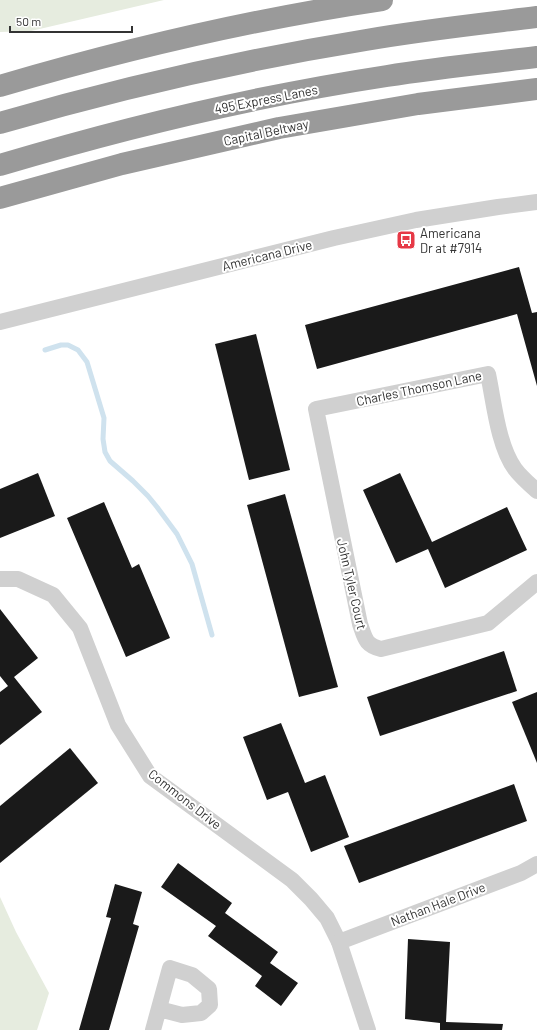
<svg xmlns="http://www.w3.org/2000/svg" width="537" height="1030" font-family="Barlow,sans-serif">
  <rect width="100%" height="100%" fill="#fff"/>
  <g fill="#e6ecdf">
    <polygon points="0,0 164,0 31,31 0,32"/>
    <polygon points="0,897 16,932 49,993 37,1030 0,1030"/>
  </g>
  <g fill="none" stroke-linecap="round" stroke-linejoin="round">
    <polyline stroke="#cfe2ee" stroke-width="5" points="45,350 61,345 68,345 78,350 87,362 104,418 103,439 105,452 110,461 133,481 148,496 157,507 177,534 192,564 212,635"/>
  </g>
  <g fill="#1a1a1a">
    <polygon points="519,267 532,313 537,312 537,386 517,314 317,369 305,325"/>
    <polygon points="256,334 290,470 249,480 215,344"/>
    <polygon points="38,473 55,516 0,538 0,489"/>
    <polygon points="400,473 432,542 507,507 527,550 445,588 428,549 396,563 363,490"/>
    <polygon points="285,494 338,687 299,697 247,505"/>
    <polygon points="104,502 132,568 139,564 170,638 126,657 67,518"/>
    <polygon points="0,609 38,658 14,677 42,712 0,745 0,692 8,686 0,676"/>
    <polygon points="504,651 517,691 380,736 367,697"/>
    <polygon points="537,692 537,763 512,702"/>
    <polygon points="281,723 305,783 325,775 349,837 311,852 288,792 267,800 243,737"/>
    <polygon points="70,748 98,783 0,863 0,806"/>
    <polygon points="514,784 527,821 359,883 344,846"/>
    <polygon points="178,863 232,903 225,913 278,952 270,963 298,983 281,1006 255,986 262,976 208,936 216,926 161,887"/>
    <polygon points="115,884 142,892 133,924 139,926 109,1030 79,1030 111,918 106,917"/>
    <polygon points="408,939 450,942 446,1022 503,1024 502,1030 440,1030 440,1023 405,1019"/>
  </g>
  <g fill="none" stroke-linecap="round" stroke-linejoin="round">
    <g stroke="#d0d0d0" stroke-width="16">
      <polyline points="0,322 334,238 416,220 498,207 537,202"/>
      <path d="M537 491C529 484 521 477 515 469 498 446 494 402 488 374L316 409 360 624C365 638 365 645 381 649L488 623 537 582"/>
      <polyline points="0,579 18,579 53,595 80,628 118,725 150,776 292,880 311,899 327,918 339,942 368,1030"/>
      <polyline points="339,942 521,873 537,864"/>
      <polyline points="153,1030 170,968 192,975 209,989 210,1005 201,1013 182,1015 159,1009"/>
    </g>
    <g stroke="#9a9a9a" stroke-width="22">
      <path d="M0 86C126 49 253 19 382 0"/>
      <path d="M0 123C120 88 243 60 366 40 423 30 480 24 537 17"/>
      <path d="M0 165C127 127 256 96 387 76 436 68 487 63 537 57"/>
      <polyline points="0,198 122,164 279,128 418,104 537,89"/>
    </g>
  </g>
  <defs>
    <g id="bus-square" transform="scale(1)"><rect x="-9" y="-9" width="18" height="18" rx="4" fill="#e63946" stroke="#fff"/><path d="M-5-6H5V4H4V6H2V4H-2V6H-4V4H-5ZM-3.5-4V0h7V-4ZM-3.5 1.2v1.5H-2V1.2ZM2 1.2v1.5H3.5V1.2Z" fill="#fff"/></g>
  </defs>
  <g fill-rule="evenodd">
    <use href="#bus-square" x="406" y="240"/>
  </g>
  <g text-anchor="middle" stroke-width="4" stroke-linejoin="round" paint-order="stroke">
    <g font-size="13" fill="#333" stroke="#fff">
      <text transform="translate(266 99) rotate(-11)" y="5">495 Express Lanes</text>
      <text transform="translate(266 132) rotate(-12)" y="5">Capital Beltway</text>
      <text transform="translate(267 255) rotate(-14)" y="5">Americana Drive</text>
      <text transform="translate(419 388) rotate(-12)" y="5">Charles Thomson Lane</text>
      <text transform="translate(352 584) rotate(77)" y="5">John Tyler Court</text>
      <text transform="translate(185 799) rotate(38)" y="5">Commons Drive</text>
      <text transform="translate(438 904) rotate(-21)" y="5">Nathan Hale Drive</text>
    </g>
    <g font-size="13" fill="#333" stroke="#fff" text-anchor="start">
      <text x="420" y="238">Americana<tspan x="420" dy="15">Dr at #7914</tspan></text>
    </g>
  </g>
  <path d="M10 26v6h122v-6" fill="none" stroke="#333333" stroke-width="2"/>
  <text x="16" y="26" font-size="12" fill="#333333" stroke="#ffffff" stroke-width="3" paint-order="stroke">50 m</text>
</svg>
